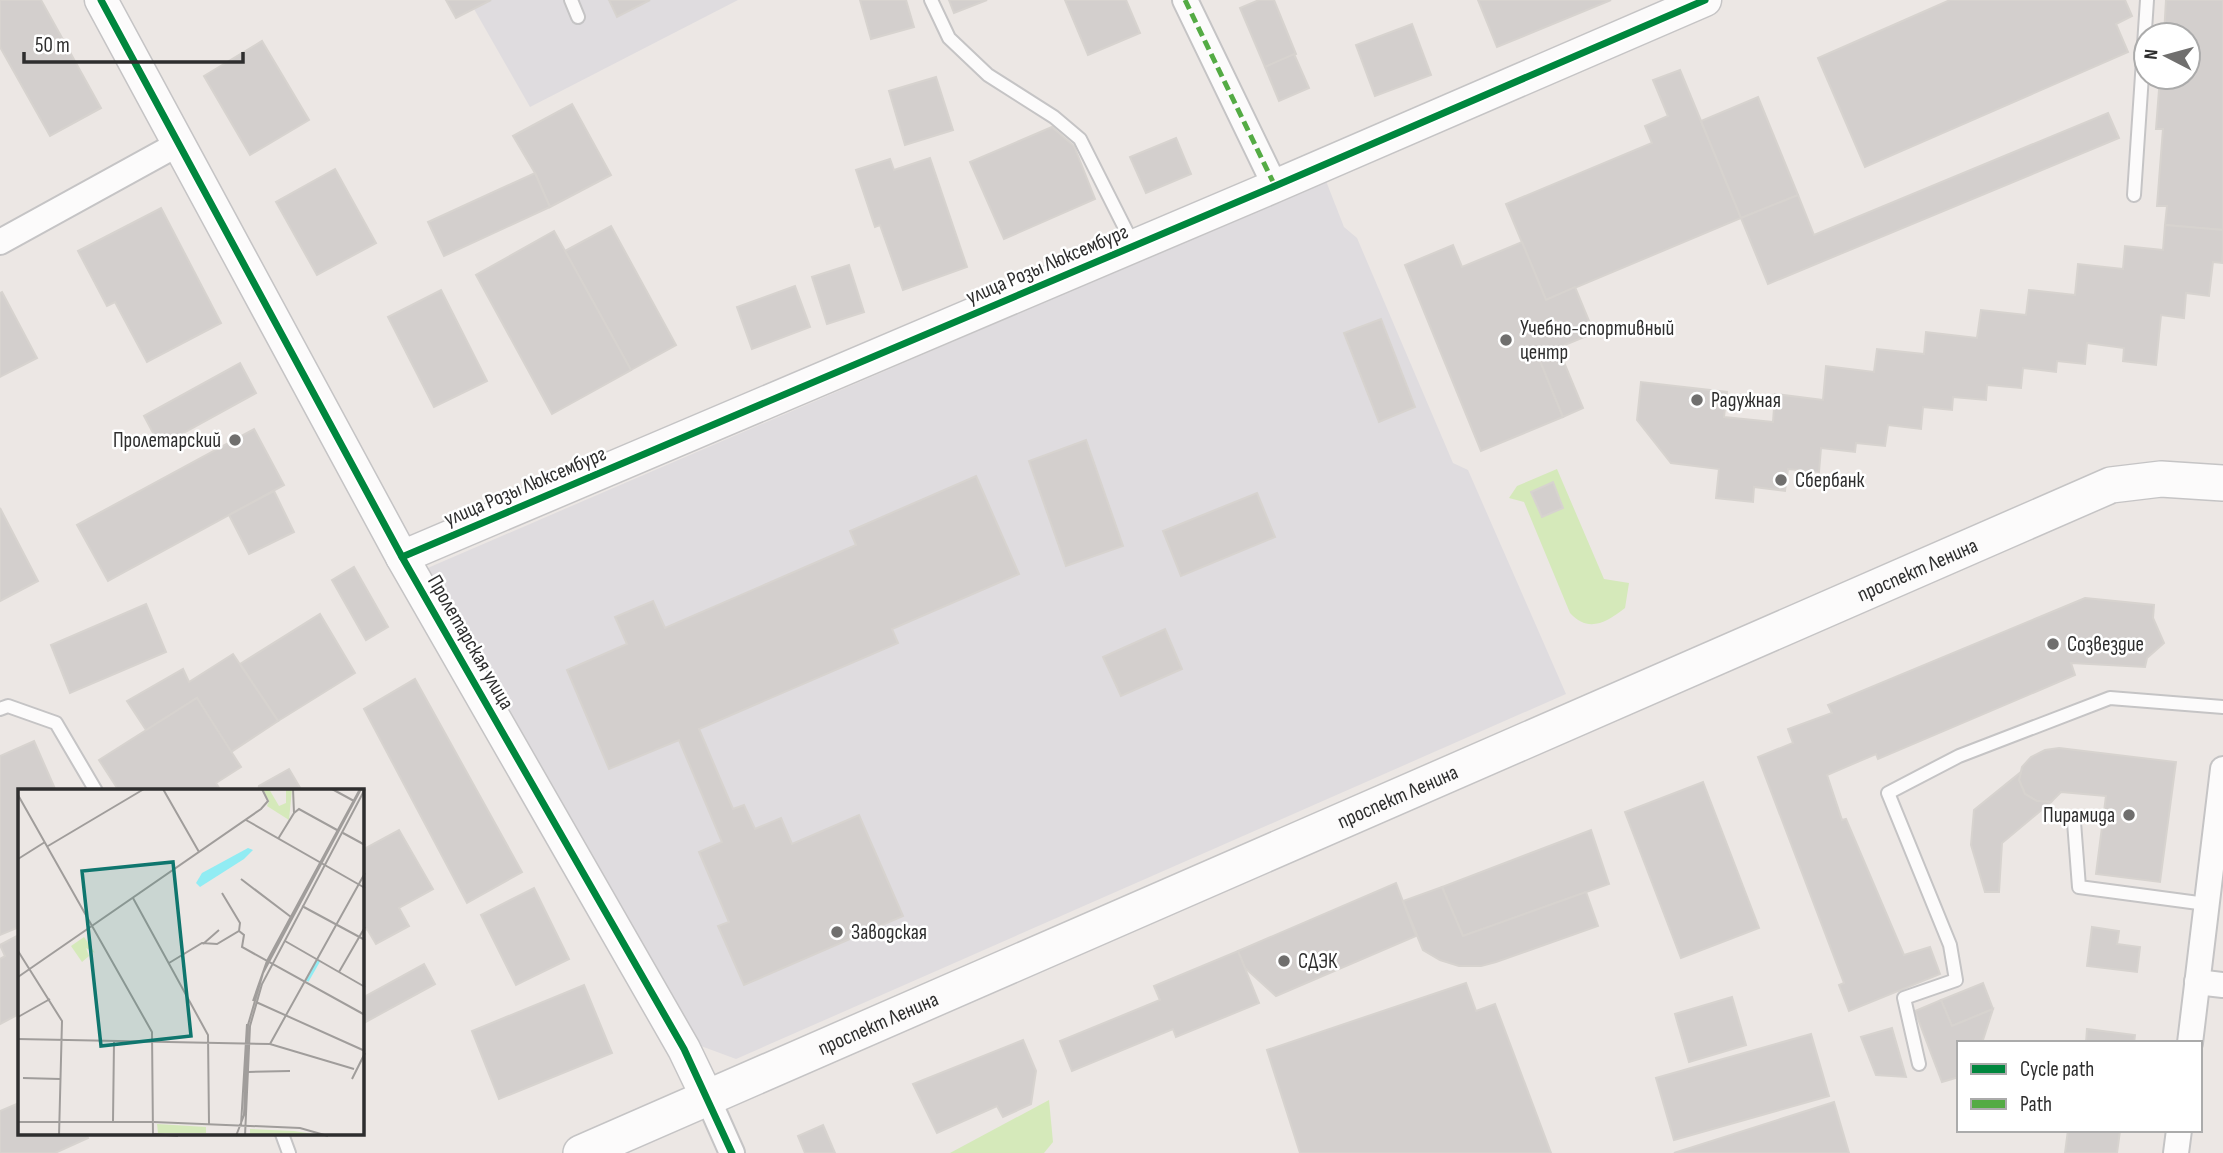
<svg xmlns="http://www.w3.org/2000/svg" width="2223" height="1153" font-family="'Sofia Sans Condensed',sans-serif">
  <rect width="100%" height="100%" fill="#ece7e4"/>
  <g fill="#dfdcdf">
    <polygon points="446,0 738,0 530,107 474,9 456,18"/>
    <polygon points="1326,181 1344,227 1357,238 1453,463 1468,470 1566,694 736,1059 701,1046 423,570"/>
  </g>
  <g fill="#d5e9ba">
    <path d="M1557 469 1604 579 1629 583 1625 608C1606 623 1588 633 1570 613L1524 502 1509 498 1517 486Z"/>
    <polygon points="1049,1100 1053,1142 1044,1153 950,1153"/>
  </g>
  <g fill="#d3cfcd" stroke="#d7d3cf" stroke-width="2">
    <polygon points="0,0 41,0 101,108 50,136 0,47"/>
    <polygon points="446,0 491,0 456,18"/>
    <polygon points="609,0 650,0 617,17"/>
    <polygon points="860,0 906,0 914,27 871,39"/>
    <polygon points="949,0 987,0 954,13"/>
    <polygon points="1065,0 1126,0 1140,33 1088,55"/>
    <polygon points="1259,0 1274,0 1296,54 1265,67 1240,8"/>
    <polygon points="1478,0 1611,0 1497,47"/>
    <polygon points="1950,0 2125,0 2132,16 2116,24 2128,52 1865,167 1818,58"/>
    <polygon points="2166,0 2223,0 2223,230 2165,225 2167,206 2157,206 2163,129 2156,129 2160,77 2188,77 2188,35 2164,35"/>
    <polygon points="1412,24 1431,75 1375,96 1356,45"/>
    <polygon points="262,41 309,120 250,155 204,76"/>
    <polygon points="1294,54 1309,88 1279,101 1265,67"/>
    <polygon points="1680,70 1741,218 1546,300 1506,204 1652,143 1645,126 1668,116 1653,80"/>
    <polygon points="936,77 953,130 905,145 889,91"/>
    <polygon points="1758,97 1798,195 1741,218 1701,121"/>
    <polygon points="572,104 611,175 550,207 535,173 513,136"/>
    <polygon points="2108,113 2119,138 1768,284 1741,218 1798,195 1814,235"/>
    <polygon points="1052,127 1074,146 1095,199 1004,239 970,162"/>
    <polygon points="1176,138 1191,174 1146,193 1130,157"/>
    <polygon points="930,158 967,267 903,290 880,225 875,227 856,170 890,159 894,170"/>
    <polygon points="335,169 376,243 317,275 276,202"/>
    <polygon points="535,173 550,207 444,256 428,222"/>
    <polygon points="161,208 221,323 147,362 115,302 107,306 78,251"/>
    <polygon points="2165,225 2223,230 2223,251 2222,263 2213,262 2209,296 2186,293 2184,318 2161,315 2156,365 2123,361 2124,348 2087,343 2085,364 2057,361 2056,372 2023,368 2021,388 1987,385 1986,400 1953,397 1952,410 1923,407 1921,429 1888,425 1885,446 1856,443 1855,452 1821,448 1819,472 1788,469 1785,491 1754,487 1753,502 1716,498 1719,469 1671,463 1637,420 1641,382 1727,392 1724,417 1773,422 1775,394 1823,400 1826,366 1874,372 1877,349 1924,354 1926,332 1977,338 1981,310 2026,315 2029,290 2075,295 2078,264 2123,269 2125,246 2163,250"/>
    <polygon points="611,226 676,345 631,370 565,251"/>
    <polygon points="554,231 631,370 552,414 476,275"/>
    <polygon points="1522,242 1546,300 1575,287 1594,333 1538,356 1563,417 1481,451 1405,265 1453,245 1462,267"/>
    <polygon points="849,265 864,312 827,324 812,277"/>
    <polygon points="795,286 810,327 752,349 737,307"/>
    <polygon points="441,290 487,381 434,407 388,317"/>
    <polygon points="2,292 37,358 0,377 0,293"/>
    <polygon points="1381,319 1415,407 1379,422 1344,333"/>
    <polygon points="1558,348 1583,408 1563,417 1538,356"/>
    <polygon points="240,363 256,393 160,446 144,416"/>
    <polygon points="254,429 284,485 108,581 77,525"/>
    <polygon points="1086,440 1123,546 1066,566 1029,461"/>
    <polygon points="976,476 1019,574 892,629 898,643 699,729 733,809 744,805 755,829 781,818 792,844 859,815 903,916 744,985 718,926 729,922 699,852 722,842 679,740 609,769 567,670 627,644 615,617 653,601 665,628 856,545 850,531"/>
    <polygon points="1553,482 1563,508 1542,517 1531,492"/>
    <polygon points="274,491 294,532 249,554 229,515"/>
    <polygon points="1257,493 1275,537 1181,576 1163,531"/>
    <polygon points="0,508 38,581 0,601"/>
    <polygon points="354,567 388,627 366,640 332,580"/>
    <polygon points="2085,598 2154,605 2153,618 2164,643 2147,658 2145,667 2071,663 2075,675 1878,759 1876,754 1827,775 1842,820 1846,819 1904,955 1930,947 1940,974 1849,1011 1839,985 1844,983 1758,757 1793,743 1788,729 1832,713 1828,705"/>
    <polygon points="146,604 166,652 70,693 51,645"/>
    <polygon points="320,614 355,673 278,721 240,664"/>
    <polygon points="1165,629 1182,669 1121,696 1103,657"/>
    <polygon points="233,654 278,721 231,752 197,698 146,730 127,701 183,669 189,682"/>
    <polygon points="415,679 522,872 467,903 364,709"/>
    <polygon points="197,698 241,767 216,783 221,791 119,791 99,760"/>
    <polygon points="34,741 56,791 19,791 19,927 0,935 0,756"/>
    <polygon points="2059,748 2176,762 2160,882 2096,874 2106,796 2061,792 2051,802 2037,801 2025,794 2019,780 2022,767 2031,757 2045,750"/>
    <polygon points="289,769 302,791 258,791 259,786"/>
    <polygon points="2021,772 2019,780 2025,794 2037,801 2051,802 2002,843 1999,892 1985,892 1971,845 1974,810"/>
    <polygon points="1703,782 1759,928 1681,958 1625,812"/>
    <polygon points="399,830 433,889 399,908 409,926 376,944 367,929 362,932 362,850"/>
    <polygon points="1591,830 1609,884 1463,936 1442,887"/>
    <polygon points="1396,883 1416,936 1276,996 1245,968 1238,951"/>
    <polygon points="1442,887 1463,936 1586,892 1598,926 1496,962 1481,966 1459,966 1440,960 1423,950 1403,901"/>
    <polygon points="534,888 569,959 516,985 481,915"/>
    <polygon points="2092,927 2119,931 2117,944 2140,947 2137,972 2087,966"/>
    <polygon points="19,935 19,1014 0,1024 0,959 5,956 0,945"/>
    <polygon points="1238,951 1259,1003 1176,1037 1173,1029 1072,1071 1060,1041 1160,1000 1154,986"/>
    <polygon points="424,964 435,984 362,1024 362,998"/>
    <polygon points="1466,983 1476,1011 1495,1004 1551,1153 1300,1153 1267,1050"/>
    <polygon points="1983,983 1993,1009 1952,1026 1941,1000"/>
    <polygon points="584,985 612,1053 499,1099 472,1031"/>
    <polygon points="1732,997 1746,1045 1689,1062 1675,1014"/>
    <polygon points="1941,1000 1952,1026 1993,1009 1982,1043 1959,1043 1959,1077 1942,1082 1915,1011"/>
    <polygon points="1892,1028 1906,1077 1876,1075 1861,1037"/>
    <polygon points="2087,1029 2135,1035 2134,1043 2086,1043"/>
    <polygon points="1811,1034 1829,1096 1674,1140 1656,1078"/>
    <polygon points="1023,1040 1036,1071 1031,1104 1003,1117 997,1106 937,1133 913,1084"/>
    <polygon points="1834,1102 1849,1153 1674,1153"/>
    <polygon points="19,1103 19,1134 86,1134 88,1138 55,1153 0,1153 0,1111"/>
    <polygon points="823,1125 835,1153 805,1153 798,1136"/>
    <polygon points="2068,1130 2120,1131 2117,1153 2065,1153"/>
  </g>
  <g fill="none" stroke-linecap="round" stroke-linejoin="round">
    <g stroke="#c5c4c5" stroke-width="16">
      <g id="service">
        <polyline points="571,0 578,17"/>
        <polyline points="931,0 949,38 988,75 1054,117 1080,139 1134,246"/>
        <polyline points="2134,195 2147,0"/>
        <polyline points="0,709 8,706 56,723 96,791"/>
        <polyline points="2074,822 2079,887 2206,904"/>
        <polyline points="1919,1064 1904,998 1956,980 1950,945 1888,793 1959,756 2110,698 2223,707"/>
        <polyline points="282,1134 289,1153"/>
      </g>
    </g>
    <g stroke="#c5c4c5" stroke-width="28">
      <g id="minor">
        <polyline points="1185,0 1275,186"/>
        <polyline points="0,242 178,144"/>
        <polyline points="2197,982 2223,985"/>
        <polyline points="2190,1043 2223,769"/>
        <polyline points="708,1099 732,1153"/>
        <polyline points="2176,1153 2179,1130"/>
      </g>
    </g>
    <g stroke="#c5c4c5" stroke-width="35">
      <g id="tertiary">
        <polyline points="101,0 402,557 684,1049 708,1099"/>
        <polyline points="402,557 1275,186 1705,0"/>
      </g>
    </g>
    <g stroke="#c5c4c5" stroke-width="38">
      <g id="secondary">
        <path id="s1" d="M581 1153 2111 485 2161 479 2223 483"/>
      </g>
    </g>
    <use href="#service" stroke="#fcfbfb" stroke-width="12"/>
    <use href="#minor" stroke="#fcfbfb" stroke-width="24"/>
    <use href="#tertiary" stroke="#fcfbfb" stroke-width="32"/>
    <use href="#secondary" stroke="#fcfbfb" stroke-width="35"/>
    <polyline stroke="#54ab44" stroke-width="5" stroke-dasharray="10 5" stroke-linecap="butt" points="1185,0 1275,186"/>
    <g stroke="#fff" stroke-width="11">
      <g id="cycleway">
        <polyline points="101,0 402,557 684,1049 732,1153"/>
        <polyline points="402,557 1275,186 1705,0"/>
      </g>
    </g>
    <use href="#cycleway" stroke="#00873e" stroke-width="7"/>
  </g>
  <g fill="#706f6e" stroke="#fff" stroke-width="2.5">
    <circle cx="1506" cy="340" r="7"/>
    <circle cx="1697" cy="400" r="7"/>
    <circle cx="235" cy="440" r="7"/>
    <circle cx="1781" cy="480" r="7"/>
    <circle cx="2053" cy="644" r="7"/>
    <circle cx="2129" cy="815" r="7"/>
    <circle cx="837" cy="932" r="7"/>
    <circle cx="1284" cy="961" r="7"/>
  </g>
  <g text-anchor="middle" stroke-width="5" stroke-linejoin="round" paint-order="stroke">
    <g font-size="21" fill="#2e2e2e" stroke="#fff">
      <text transform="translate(1047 264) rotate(-23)" y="7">улица Розы Люксембург</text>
      <text transform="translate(525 486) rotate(-23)" y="7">улица Розы Люксембург</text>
      <text dy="7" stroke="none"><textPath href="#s1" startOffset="1458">проспект Ленина</textPath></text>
      <text transform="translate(471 642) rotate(60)" y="7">Пролетарская улица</text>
      <text dy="7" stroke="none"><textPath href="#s1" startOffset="891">проспект Ленина</textPath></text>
      <text dy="7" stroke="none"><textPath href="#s1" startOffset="324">проспект Ленина</textPath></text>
    </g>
    <g font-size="21" fill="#2e2e2e" stroke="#fff" text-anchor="start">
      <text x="1520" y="335">Учебно-спортивный<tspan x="1520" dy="24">центр</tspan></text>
      <text x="1711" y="407">Радужная</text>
      <text x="221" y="447" text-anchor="end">Пролетарский</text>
      <text x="1795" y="487">Сбербанк</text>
      <text x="2067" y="651">Созвездие</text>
      <text x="2115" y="822" text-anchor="end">Пирамида</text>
      <text x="851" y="939">Заводская</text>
      <text x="1298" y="968">СДЭК</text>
    </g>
  </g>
  <g transform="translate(18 789)">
    <rect width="346" height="346" fill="#ece7e4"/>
    <path d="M245 0H251L261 17 268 14V0H274L271 31 249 17 251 12ZM66 148 77 164 68 159 71 167 64 173 53 157ZM139 335 188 338V344H140ZM232 340 276 342 302 346H232Z" fill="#d5e9ba"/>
    <path d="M230 59 235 61 226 70 182 98 178 94 184 84Z" fill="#91ecf3"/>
    <path fill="none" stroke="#91ecf3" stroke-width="3.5" d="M289 192 301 171"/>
    <path fill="none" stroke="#a09d9b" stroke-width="2" d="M145 0 181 63M314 0 336 12M0 6 134 243 135 347M276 24 281 20 319 41M228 31 347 99M325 44 347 56M260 50 276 24 275 0M30 57 126 0M0 70 27 53M223 90 273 128M204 104 222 134 221 142M115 109 190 246 191 335M284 117 347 151M267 152 347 198M185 155 201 141M0 162 44 232 41 347M151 174 184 154 199 155 221 142 226 146 224 158 347 226M321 183 347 138M0 188 243 20 250 12 244 0M235 212 249 172 342 0M238 213 347 262M0 228 32 210M0 250 252 255 336 280M252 255 347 84M230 283 272 282M5 289 42 290M334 290 347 264M95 332 96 253M0 333H134M136 333 282 339 310 347M223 336 229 235M135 345 160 347M218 347 226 326 230 236 245 184 343 0M227 347 232 237 244 195 347 0"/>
    <path fill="#0f766e" fill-opacity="0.15" stroke="#0f766e" stroke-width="3.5" d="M155 73 173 247 83 257 64 82Z"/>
    <rect width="346" height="346" fill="none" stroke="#2e2e2e" stroke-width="3.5"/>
  </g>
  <rect x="1957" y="1041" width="245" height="91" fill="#ffffff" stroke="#ababab" stroke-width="2"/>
  <rect x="1971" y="1064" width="35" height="10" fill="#00873e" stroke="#ababab" stroke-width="2"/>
  <text x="2020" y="1076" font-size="21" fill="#2e2e2e">Cycle path</text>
  <rect x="1971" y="1099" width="35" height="10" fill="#54ab44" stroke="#ababab" stroke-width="2"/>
  <text x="2020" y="1111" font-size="21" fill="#2e2e2e">Path</text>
  <g transform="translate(2167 56) rotate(276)"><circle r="33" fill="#ffffff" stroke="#ababab" stroke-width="2"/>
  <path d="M0-5L12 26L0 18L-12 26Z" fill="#706f6e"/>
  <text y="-10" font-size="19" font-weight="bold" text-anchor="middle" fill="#2e2e2e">N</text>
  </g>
  <path d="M24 52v10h219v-10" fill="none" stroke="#2e2e2e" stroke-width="3.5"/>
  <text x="35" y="52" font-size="21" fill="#2e2e2e" stroke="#ffffff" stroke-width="5" paint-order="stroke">50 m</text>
</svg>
